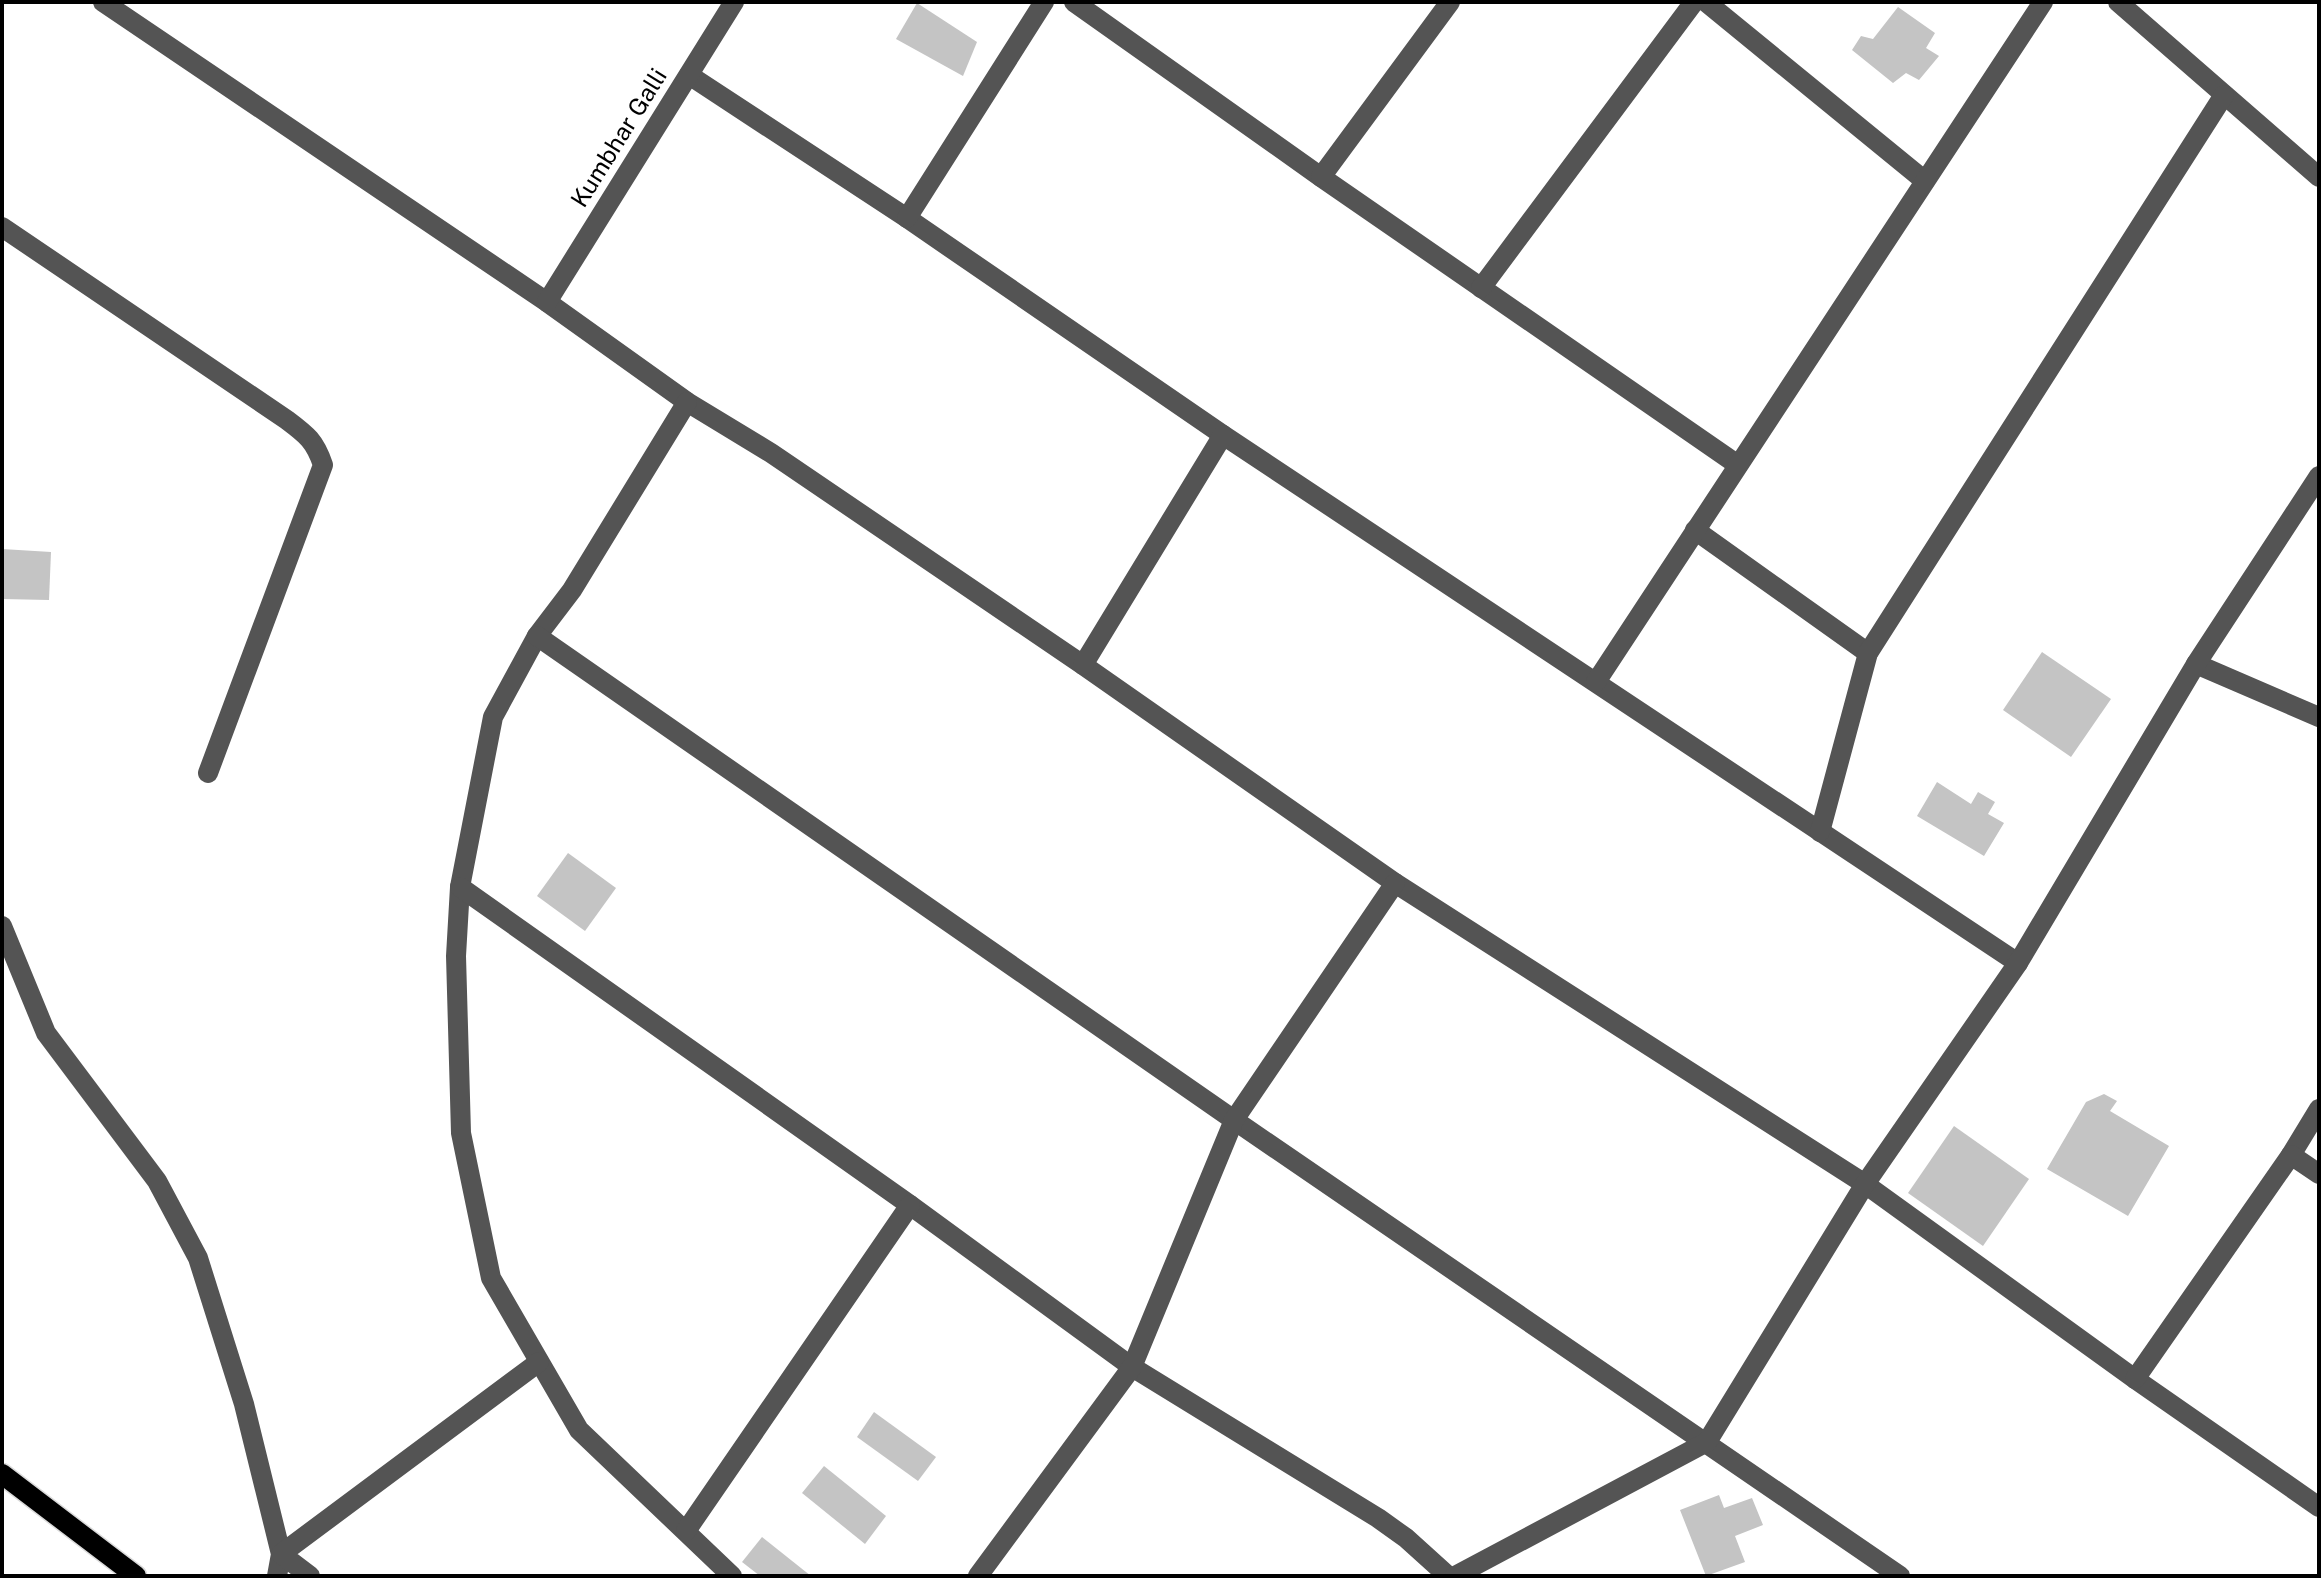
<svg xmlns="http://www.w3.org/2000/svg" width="2321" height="1578" font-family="'Public Sans',sans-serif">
  <rect width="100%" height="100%" fill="#fff"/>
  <g fill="#c4c4c4">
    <polygon points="917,3 977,42 963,76 896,39"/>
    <polygon points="1898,7 1935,33 1926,48 1939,56 1919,80 1906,73 1893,83 1852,50 1861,36 1873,39"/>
    <polygon points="2,549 51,552 49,600 2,599"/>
    <polygon points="2042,652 2111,699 2071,757 2003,710"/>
    <polygon points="1937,782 1971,804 1978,792 1995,802 1988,814 2004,823 1984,856 1917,816"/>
    <polygon points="568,853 616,888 585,931 537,896"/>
    <polygon points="2104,1094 2117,1101 2110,1111 2169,1146 2128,1216 2047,1169 2086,1102"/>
    <polygon points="1954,1126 2029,1179 1983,1246 1908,1193"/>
    <polygon points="874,1412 936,1457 918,1481 857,1437"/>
    <polygon points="824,1466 886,1516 865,1544 802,1493"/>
    <polygon points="1719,1495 1724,1508 1752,1498 1763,1525 1735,1536 1745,1562 1706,1576 1680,1510"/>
    <polygon points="762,1537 811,1576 760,1576 742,1562"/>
  </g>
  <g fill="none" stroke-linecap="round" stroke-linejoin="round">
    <g stroke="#dbdbdb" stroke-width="23">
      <polyline id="major" points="2,1474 136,1576"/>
    </g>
    <g stroke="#545454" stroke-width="20">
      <polyline points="103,2 547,302 687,402 771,453 1083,665 1395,883 1865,1184 2135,1379 2319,1507"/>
      <polyline points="1074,2 1321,177 1738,465"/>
      <polyline points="1706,2 1925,181"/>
      <polyline points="2118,2 2319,177"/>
      <polyline points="689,75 907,218 1223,435 2018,963"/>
      <polyline points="1321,177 1450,2"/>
      <polyline points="907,218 1044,2"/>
      <path d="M2 227 287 420C307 435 315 441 323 465L208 773"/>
      <polyline points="1481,288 1694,2"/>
      <polyline points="547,302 734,2"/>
      <polyline points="687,402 572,590 537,636 493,717 460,887 456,956 461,1133 491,1278 579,1430 732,1576"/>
      <polyline points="1695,530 1868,653"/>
      <polyline points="537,636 1234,1120 1900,1576"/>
      <polyline points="2196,664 2319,717"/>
      <polyline points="1083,665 1223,435"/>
      <polyline points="1596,682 2043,2"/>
      <polyline points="1820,832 1868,653 2224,95"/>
      <polyline points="460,887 910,1205 1132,1367 1378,1518 1406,1538 1448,1576"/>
      <polyline points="2,926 46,1033 157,1181 198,1258 244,1404 281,1554 277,1576"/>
      <polyline points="2291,1155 2319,1109"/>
      <polyline points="2135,1379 2291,1155 2319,1174"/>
      <polyline points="686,1531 910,1205"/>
      <polyline points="310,1576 281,1554 539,1362"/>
      <polyline points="978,1576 1132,1367 1234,1120 1395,883"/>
      <polyline points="1455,1576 1707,1442 1865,1184 2018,963 2196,664 2319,476"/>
    </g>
    <use href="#major" stroke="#000" stroke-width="20"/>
  </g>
  <g text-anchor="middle" stroke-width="7" stroke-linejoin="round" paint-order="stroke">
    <g font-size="24" fill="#000" stroke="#fff">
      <text transform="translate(619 138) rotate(-58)" y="8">Kumbhar Galli</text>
    </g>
  </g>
  <rect width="2321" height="1578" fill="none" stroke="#000000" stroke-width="8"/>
</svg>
